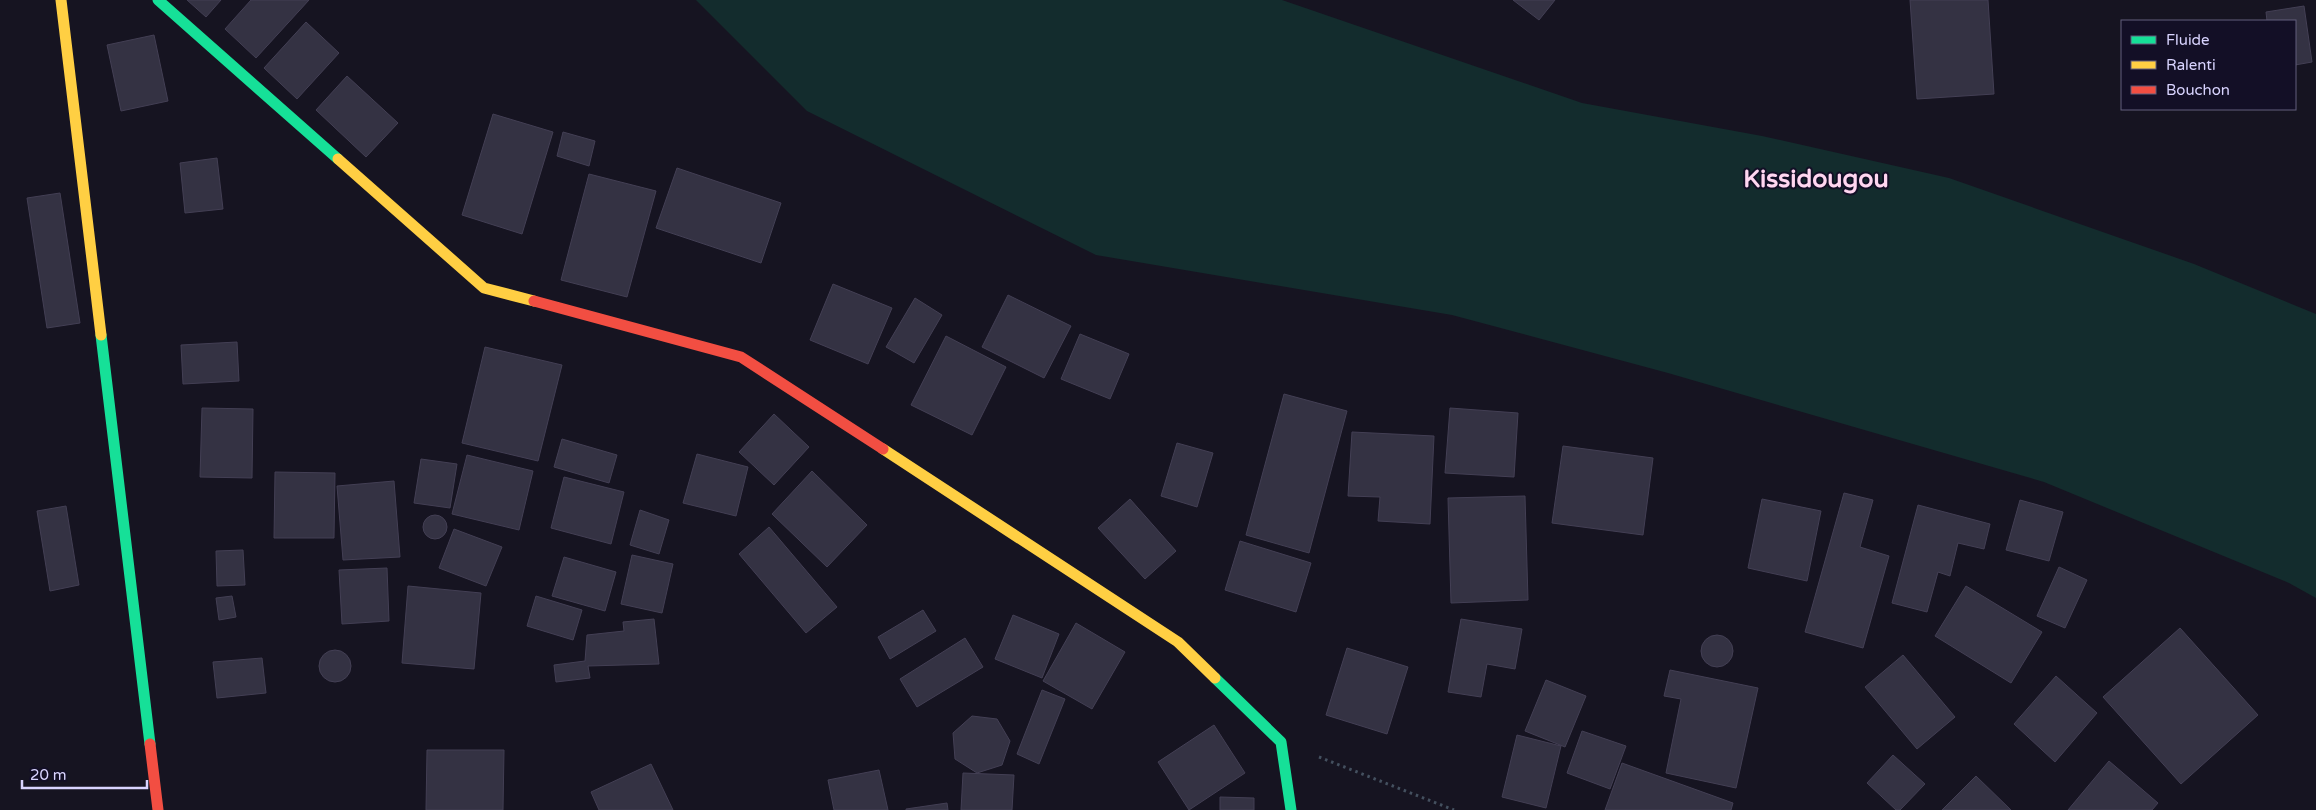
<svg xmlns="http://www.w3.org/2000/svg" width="2316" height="810" font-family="'Varela Round',sans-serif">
  <rect width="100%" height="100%" fill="#161421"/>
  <polygon fill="#132c2d" points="696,0 1282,0 1582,103 1762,136 1949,178 2194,264 2316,314 2316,598 2289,583 2044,482 1668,373 1452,315 1096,255 807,111"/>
  <g fill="#343243" stroke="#433f54">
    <polygon points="187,0 221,0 206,17"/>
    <polygon points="251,0 309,0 256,58 225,29"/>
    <polygon points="1513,0 1555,0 1539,20"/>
    <polygon points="1910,0 1988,0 1994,94 1917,99"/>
    <polygon points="2304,6 2312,62 2295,65 2295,21 2267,21 2266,12"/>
    <polygon points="306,22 339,53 297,99 264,68"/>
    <polygon points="154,35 168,101 121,111 107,45"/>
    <polygon points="347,76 398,123 366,157 316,110"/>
    <polygon points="493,114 553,132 522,234 462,215"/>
    <polygon points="563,132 595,141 589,166 557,156"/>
    <polygon points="217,158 223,209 185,213 180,163"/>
    <polygon points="677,168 781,203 761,263 656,228"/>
    <polygon points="589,174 656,191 627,297 561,280"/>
    <polygon points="60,193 80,323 47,328 27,198"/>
    <polygon points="833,284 892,308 868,364 810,340"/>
    <polygon points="1008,295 1071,326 1044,378 982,347"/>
    <polygon points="915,298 942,315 914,363 886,347"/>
    <polygon points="1080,334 1129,354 1110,399 1061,379"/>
    <polygon points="946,336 1006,367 972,435 911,405"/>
    <polygon points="237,342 239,381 183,384 181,345"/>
    <polygon points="485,347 562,365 538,461 462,443"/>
    <polygon points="1284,394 1347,411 1309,553 1246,535"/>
    <polygon points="202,408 253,409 252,478 200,477"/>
    <polygon points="1450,408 1518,413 1514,477 1445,473"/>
    <polygon points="774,414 809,447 774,485 739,452"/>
    <polygon points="1352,432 1434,436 1430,524 1378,521 1380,497 1348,496"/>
    <polygon points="562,439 617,455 609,483 554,467"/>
    <polygon points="1177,443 1213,453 1197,507 1161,496"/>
    <polygon points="1563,446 1653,458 1643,535 1552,523"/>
    <polygon points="697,454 748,467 736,516 683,503"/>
    <polygon points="467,455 533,471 519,530 452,514"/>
    <polygon points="421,459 457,464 450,508 414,503"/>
    <polygon points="812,471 867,525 827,567 772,514"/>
    <polygon points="275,472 335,473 334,538 274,538"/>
    <polygon points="564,477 624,492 611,544 551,528"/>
    <polygon points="394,481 400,557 343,560 337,486"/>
    <polygon points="1844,493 1873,500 1860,547 1889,556 1863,648 1805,632"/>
    <polygon points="1525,496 1528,600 1451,603 1448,498"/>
    <polygon points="1130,499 1176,551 1145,579 1098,528"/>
    <polygon points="1762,499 1821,511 1807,581 1748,568"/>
    <polygon points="2020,500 2063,512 2049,561 2006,550"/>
    <polygon points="1918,505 1990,524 1984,549 1958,543 1950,576 1938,572 1927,612 1892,603"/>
    <polygon points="66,506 79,585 50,591 37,511"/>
    <polygon points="640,510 669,520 659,554 630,545"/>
    <circle cx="435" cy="527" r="12"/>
    <polygon points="769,527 837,607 806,633 739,554"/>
    <polygon points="454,529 502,547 486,586 439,568"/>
    <polygon points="1240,541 1311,563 1296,612 1225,590"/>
    <polygon points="243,550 245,585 217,586 216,551"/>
    <polygon points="632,555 673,564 662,613 621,604"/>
    <polygon points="564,557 616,572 605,611 552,596"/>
    <polygon points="2059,567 2087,580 2065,628 2037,616"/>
    <polygon points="387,568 389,621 342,624 339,570"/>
    <polygon points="408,586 481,593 474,669 402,663"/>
    <polygon points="1966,586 2042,632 2011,683 1935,636"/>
    <polygon points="232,596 236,617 219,620 216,598"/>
    <polygon points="536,596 582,610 573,640 527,626"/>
    <polygon points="923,610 936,631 890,659 878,637"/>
    <polygon points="1013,615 1059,634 1042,678 995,659"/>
    <polygon points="654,619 659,664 588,666 590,678 556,682 554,665 585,661 587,635 624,631 623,622"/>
    <polygon points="1461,619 1522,629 1515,669 1487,664 1481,697 1448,692"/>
    <polygon points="1076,623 1125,652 1092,709 1043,681"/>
    <polygon points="2180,628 2258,715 2181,784 2103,697"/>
    <circle cx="1717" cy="651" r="16"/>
    <polygon points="965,638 983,667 917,707 900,679"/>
    <polygon points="1347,648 1408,667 1387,734 1326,715"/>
    <circle cx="335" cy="666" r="16"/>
    <polygon points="1903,655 1955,717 1917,749 1865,687"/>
    <polygon points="262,658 266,693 217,698 213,662"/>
    <polygon points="1670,670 1758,688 1736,788 1666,773 1681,699 1664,696"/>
    <polygon points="2056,676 2097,713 2055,762 2014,724"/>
    <polygon points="1546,680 1586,696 1565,747 1525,731"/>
    <polygon points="1042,690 1065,699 1039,764 1017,754"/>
    <polygon points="972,716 997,719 1010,741 1002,765 977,773 955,759 953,733"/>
    <polygon points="1214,725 1245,773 1189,810 1158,762"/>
    <polygon points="1582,731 1626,746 1610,789 1567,773"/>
    <polygon points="1517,735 1561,746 1546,808 1502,797"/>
    <polygon points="427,750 504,750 503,810 426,810"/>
    <polygon points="1893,755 1925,784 1900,810 1896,810 1867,783"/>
    <polygon points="2109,761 2158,803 2152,810 2068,810"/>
    <polygon points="1622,763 1733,803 1731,810 1605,810"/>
    <polygon points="651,764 673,810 599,810 591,792"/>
    <polygon points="879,770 888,810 834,810 828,780"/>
    <polygon points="963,773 1014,775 1012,810 961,810"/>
    <polygon points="1976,776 2011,810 1942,810"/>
    <polygon points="1220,797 1254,798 1254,810 1220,810"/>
    <polygon points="947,803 948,810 906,810 906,809"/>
  </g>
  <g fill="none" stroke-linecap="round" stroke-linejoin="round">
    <polyline stroke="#44505f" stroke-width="3" stroke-dasharray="2.5 4" stroke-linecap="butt" points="1319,757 1454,810"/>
    <g stroke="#16e098" stroke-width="11">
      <polyline points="158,0 338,159"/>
      <polyline points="101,335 150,744"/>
      <polyline points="1215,678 1281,742 1291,810"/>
    </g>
    <g stroke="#ffcf43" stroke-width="11">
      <polyline points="61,0 101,335"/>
      <polyline points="338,159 484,288 534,301"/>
      <polyline points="883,449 1178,642 1215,678"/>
    </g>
    <g stroke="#f24e42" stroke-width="11">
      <polyline points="534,301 741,357 883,449"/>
      <polyline points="150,744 158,810"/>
    </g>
  </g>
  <g text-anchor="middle" stroke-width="4" stroke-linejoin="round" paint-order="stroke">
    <g font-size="25" font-weight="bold" fill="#ffd6f0" stroke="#130f26">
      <text x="1816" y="187">Kissidougou</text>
    </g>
  </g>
  <rect x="2121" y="20" width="175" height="90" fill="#130f26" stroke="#625e7d"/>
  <rect x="2131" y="36" width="25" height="8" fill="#16e098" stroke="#625e7d"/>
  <text x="2166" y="45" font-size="15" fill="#d9d4ff">Fluide</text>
  <rect x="2131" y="61" width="25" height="8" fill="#ffcf43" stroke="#625e7d"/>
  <text x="2166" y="70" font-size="15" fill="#d9d4ff">Ralenti</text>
  <rect x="2131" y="86" width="25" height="8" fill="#f24e42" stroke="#625e7d"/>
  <text x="2166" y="95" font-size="15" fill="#d9d4ff">Bouchon</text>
  <path d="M22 780v8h125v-8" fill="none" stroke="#d9d4ff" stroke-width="2.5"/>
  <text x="30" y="780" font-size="15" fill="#d9d4ff" stroke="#130f26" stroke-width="4" paint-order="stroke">20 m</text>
</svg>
